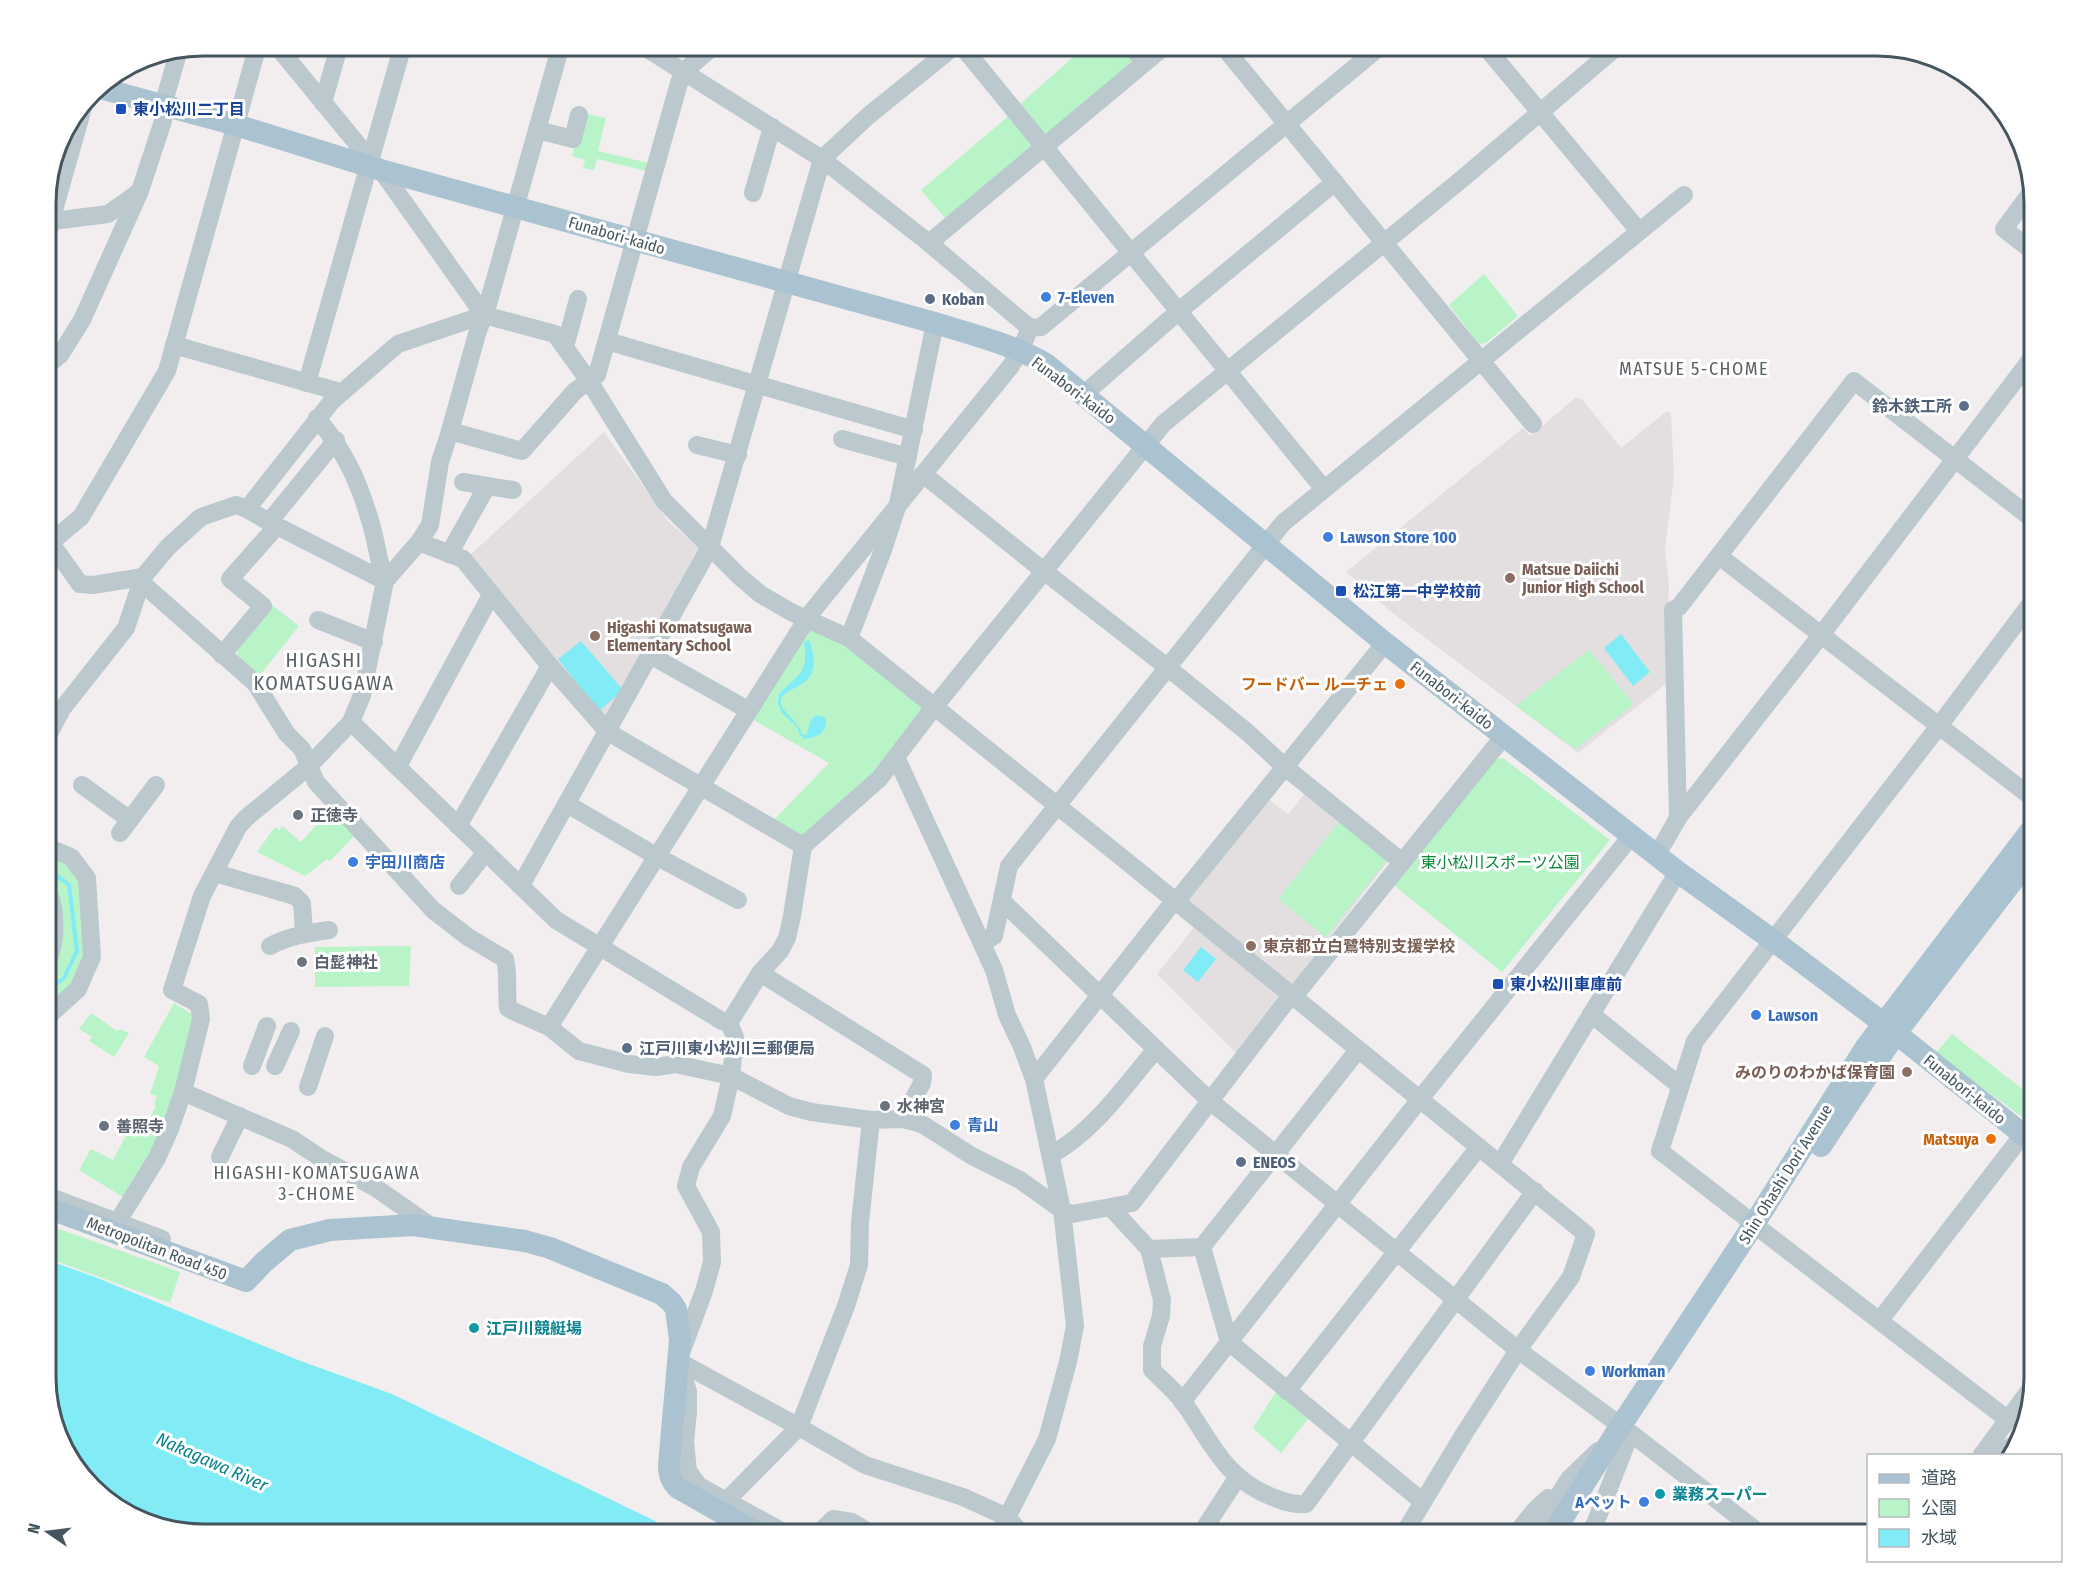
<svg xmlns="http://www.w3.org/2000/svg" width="2080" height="1580" font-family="'Fira Sans Condensed','Noto Sans JP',sans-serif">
  <rect width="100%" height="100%" fill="#f2eeef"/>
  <g fill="#e3dfe1">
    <polygon points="1575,398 1582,399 1621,448 1667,411 1671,414 1674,477 1665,549 1669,584 1667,683 1578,753 1390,611 1346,572 1523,428 1530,436"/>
    <polygon points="604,432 668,521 702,551 611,716 601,719 469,556"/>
    <polygon points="1307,791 1389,860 1294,983 1289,984 1277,998 1236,1053 1157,974 1202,917 1188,905 1189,895 1267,798 1288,814"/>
  </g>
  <g fill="#b8f4c8">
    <polygon points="1064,45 1125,45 1138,60 1046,136 1018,106 1073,57"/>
    <polygon points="584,113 606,118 598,151 653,164 650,172 597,159 594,170 583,168 585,160 572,156"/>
    <polygon points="1011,114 1038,145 947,220 921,190"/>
    <polygon points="1484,274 1518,316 1486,343 1479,344 1449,305"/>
    <polygon points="272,605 299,626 260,675 238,658 238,648"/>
    <polygon points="811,626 843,641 921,705 923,712 895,749 863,784 806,834 799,837 773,821 829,763 752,719"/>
    <polygon points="1589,650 1634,704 1575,749 1516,706"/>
    <polygon points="1503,758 1610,840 1502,972 1391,883 1493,759"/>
    <polygon points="330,810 354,836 330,861 327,859 305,876 257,852 275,827 280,830 282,826 301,842"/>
    <polygon points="1339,822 1387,860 1326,937 1278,899"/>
    <polygon points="45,850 79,872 89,956 75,986 45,1014 45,970 49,967"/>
    <polygon points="411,946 409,986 315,987 315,947"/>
    <polygon points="174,1003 193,1015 175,1094 156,1148 123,1197 79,1170 91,1149 113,1160 131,1126 143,1131 156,1106 154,1104 157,1096 150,1094 159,1066 144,1057"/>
    <polygon points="91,1013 117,1031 120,1029 129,1033 114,1057 89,1041 92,1037 79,1029"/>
    <polygon points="1952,1034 2035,1099 2035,1105 2026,1120 1936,1053"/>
    <polygon points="45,1224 180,1272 170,1303 45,1257"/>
    <polygon points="1276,1392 1308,1419 1281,1453 1253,1428"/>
  </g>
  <g fill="#81ecf5">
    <polygon points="1621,634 1650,672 1633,686 1604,648"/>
    <path d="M809 640C829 695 778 682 781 704 782 711 798 721 802 734L805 735H807C809 724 811 710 826 718 827 732 819 737 805 739L800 735 797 727 782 713 778 704 779 694C798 674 809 674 804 642Z"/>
    <polygon points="581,641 623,690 599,711 558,659"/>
    <polygon points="1201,947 1216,959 1198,982 1183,970"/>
    <polygon points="45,1259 95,1277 298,1360 392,1394 587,1488 655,1521 677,1535 202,1535 151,1527 106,1502 61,1448 45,1388"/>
  </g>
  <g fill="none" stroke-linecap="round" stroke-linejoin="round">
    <polyline stroke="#81ecf5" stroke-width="4" points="45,992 64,978 77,951 69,885 45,866"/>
    <g stroke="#bbc9cf" stroke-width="18">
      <polyline points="276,45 359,146 368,165"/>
      <polyline points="641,45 822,159 929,243 1030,328"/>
      <polyline points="961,45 1324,489"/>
      <polyline points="1130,45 1144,62"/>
      <polyline points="1222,45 1533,424"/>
      <polyline points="1484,45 1639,231"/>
      <polyline points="323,103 336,57 336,45"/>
      <polyline points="537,130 573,139 579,115"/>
      <polyline points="381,170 484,315 555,334 589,381 664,501 739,576 760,594 791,612 849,638 1136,869 1586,1234 1571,1277 1518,1350 1464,1434 1403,1535"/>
      <polyline points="2032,191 2004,229 2035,253"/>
      <polyline points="753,193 772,127"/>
      <polyline points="53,221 108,214 139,192"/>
      <polyline points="45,242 85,101"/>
      <polyline points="929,243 1166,45"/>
      <polyline points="607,341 914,430"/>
      <polyline points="174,345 340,392"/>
      <polyline points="565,347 578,299"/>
      <polyline points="45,367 60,355 82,320 140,191 163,121 163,105 179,50"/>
      <polyline points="307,383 403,45"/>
      <polyline points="1083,395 1179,311 1335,182"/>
      <path d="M317 418C344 451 357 477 369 517 376 538 378 560 385 581"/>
      <polyline points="450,431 522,451 575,391 597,375 679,83 683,72 715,45"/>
      <polyline points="842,439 908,457"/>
      <polyline points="697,445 738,455"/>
      <polyline points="923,474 1045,572 1167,667 1247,732 1285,767 1402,862"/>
      <polyline points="463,482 513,490"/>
      <polyline points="247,509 269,522 385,581"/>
      <polyline points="269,522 336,440"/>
      <polyline points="45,535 80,584 93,585 143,577"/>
      <polyline points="51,542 81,517 167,371 258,45"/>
      <polyline points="419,542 463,559 550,666 608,732 803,846"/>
      <polyline points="449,554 487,486"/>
      <polyline points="1719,556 2035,800"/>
      <path d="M142 583 255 683 287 734 302 749 316 782 433 910 468 937 505 959C509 975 506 991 508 1008L513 1011 549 1027 579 1051 629 1064 656 1067 675 1064 731 1076 789 1106 811 1112 871 1120 903 1119 922 1124 972 1156 1020 1180 1062 1210 1072 1214 1132 1203 1285 1003 1299 990 1504 736"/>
      <polyline points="318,620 374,642"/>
      <polyline points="849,638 883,550 898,504 935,323"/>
      <polyline points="222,655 263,606 230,579 277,526"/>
      <polyline points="650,655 748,710"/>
      <polyline points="351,722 556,920 722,1021 729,1023"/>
      <polyline points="45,741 62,709 126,628 143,577 168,547 201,517 236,505 247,509 332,401 398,344 484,315"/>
      <polyline points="896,757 994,970 1007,1015 1022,1047 1034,1079 1062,1210 1075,1326 1068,1362 1047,1439 998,1535"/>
      <polyline points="398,766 491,595"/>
      <polyline points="82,785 130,820"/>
      <polyline points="567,804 656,856 738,900"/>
      <polyline points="1678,818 1673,610 1679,607 1854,381 2035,521"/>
      <polyline points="458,826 550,666"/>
      <polyline points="120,833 156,785"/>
      <polyline points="1656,854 1665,841 1678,818 1821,635 2035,354"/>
      <polyline points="215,873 295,896 302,903 304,933"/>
      <polyline points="521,885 710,547 822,159 868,116 956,45"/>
      <polyline points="459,886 486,852"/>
      <polyline points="1002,901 1210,1101 1518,1350 1621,1426"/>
      <polyline points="982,943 994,936 1009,866 1283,523 1684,195"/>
      <path d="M270 946C289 936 308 933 329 930"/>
      <path d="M45 964C57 950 58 902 45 889"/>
      <polyline points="760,973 923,1075 922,1083 903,1119"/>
      <polyline points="1591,1014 1680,1086"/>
      <polyline points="45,1019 78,989 92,957 87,878 71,857 45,846"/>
      <polyline points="549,1027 810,614 1010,367 1020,351 1030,328 1041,327 1382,45"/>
      <polyline points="1358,1050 1202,1247 1229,1342 1423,1502"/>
      <polyline points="252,1066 267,1026"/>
      <polyline points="275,1066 291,1031"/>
      <polyline points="1034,1079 1174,901 1178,899 1385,643"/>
      <polyline points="308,1087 325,1036"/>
      <polyline points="183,1092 292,1139 322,1159 376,1188 432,1227"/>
      <path d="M1051 1155C1095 1130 1124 1087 1156 1049"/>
      <polyline points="220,1157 240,1116"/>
      <polyline points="1500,1164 1678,872"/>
      <polyline points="45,1195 162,1239"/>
      <path d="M1111 1208 1149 1249 1162 1300 1161 1316 1152 1346V1370C1162 1380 1175 1391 1184 1403 1212 1443 1225 1480 1275 1498 1286 1503 1294 1505 1306 1504L1535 1191"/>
      <polyline points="118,1221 157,1158 170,1129 183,1092 201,1019 199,1004 172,990 202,896 238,827 246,818 308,767 351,722 362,695 385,581 419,542 430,525 440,462 450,431 477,334 488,304 561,45"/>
      <polyline points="1754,1224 1660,1151 1695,1041 1939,726 2035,598"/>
      <polyline points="1764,1232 2007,1419"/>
      <polyline points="1149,1249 1202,1247"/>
      <polyline points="1880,1320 2035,1119"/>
      <polyline points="678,1361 799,1427 865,1465 963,1497 1007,1517 1023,1535"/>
      <polyline points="1287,1391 1479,1147"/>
      <polyline points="1182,1402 1420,1099 1632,835"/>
      <polyline points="1632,1434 1762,1535"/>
      <polyline points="1981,1456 2034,1384"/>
      <polyline points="1995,1456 2020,1441"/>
      <polyline points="725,1502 799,1427 846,1306 859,1265 860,1222 871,1120"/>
      <polyline points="789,1535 699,1486 688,1471 685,1441 688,1412 688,1391 678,1361 704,1291 712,1262 711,1232 686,1186 691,1167 722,1116 731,1076 735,1037 729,1023 760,973 780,951 787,938 792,916 803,846 879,779 935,706 1163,424 1468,174 1619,45"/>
      <polyline points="817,1535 833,1519 852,1522 874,1535"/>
      <polyline points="1200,1535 1237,1478"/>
      <polyline points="1515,1535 1535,1510 1548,1498"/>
      <polyline points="1533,1535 1569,1479 1598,1451"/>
      <polyline points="1587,1535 1595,1524 1627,1442"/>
      <polyline points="1867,1535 1868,1534"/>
    </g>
    <g stroke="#abc3d1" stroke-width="22">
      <path d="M96 87 236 125 381 170 935 323C973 335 1012 344 1046 364L1385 643 1678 872 1774 941 1883 1023 2035 1144"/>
      <polyline points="1821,1146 1896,1033 2035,852"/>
      <path d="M45 1207 246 1281 264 1262 290 1240 330 1230 413 1225 525 1241 550 1248 662 1294 672 1303 676 1309 680 1340 669 1465C669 1475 671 1481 678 1488L761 1535"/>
      <polyline points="1552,1535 1614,1436 1754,1224 1866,1047 2035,825"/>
    </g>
  </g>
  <g fill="#1a4fb4" stroke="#fff" stroke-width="2">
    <rect x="115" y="103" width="12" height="12" rx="3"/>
    <rect x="1335" y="585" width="12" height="12" rx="3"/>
    <rect x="1492" y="978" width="12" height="12" rx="3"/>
  </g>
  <g fill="#3f7fe0" stroke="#fff" stroke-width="2">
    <circle cx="1046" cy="297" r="6"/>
    <circle cx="1328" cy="537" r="6"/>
    <circle cx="353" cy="862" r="6"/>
    <circle cx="1756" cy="1015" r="6"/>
    <circle cx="955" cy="1125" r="6"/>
    <circle cx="1590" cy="1371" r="6"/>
    <circle cx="1644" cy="1502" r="6"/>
  </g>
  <g fill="#5c6f8a" stroke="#fff" stroke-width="2">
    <circle cx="930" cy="299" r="6"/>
    <circle cx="1964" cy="406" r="6"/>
    <circle cx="627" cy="1048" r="6"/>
    <circle cx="1241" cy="1162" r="6"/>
  </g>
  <g fill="#8d6e63" stroke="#fff" stroke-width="2">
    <circle cx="1510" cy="578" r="6"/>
    <circle cx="595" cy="636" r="6"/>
    <circle cx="1251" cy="946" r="6"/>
    <circle cx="1907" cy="1072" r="6"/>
  </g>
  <g fill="#e8710a" stroke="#fff" stroke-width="2">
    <circle cx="1400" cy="684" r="6"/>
    <circle cx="1991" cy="1139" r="6"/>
  </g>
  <g fill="#6b7280" stroke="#fff" stroke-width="2">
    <circle cx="298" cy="815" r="6"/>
    <circle cx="302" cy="962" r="6"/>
    <circle cx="885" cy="1106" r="6"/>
    <circle cx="104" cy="1126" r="6"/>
  </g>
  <g fill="#0f9aa8" stroke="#fff" stroke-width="2">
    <circle cx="474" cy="1328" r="6"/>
    <circle cx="1660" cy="1494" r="6"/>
  </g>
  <g text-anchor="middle" stroke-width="6" stroke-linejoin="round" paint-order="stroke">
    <g font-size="16" font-weight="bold" fill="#164399" stroke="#fff" text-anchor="start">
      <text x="133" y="115">東小松川二丁目</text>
      <text x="1353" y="597">松江第一中学校前</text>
      <text x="1510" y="990">東小松川車庫前</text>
    </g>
    <g font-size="16" fill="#45555e" stroke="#fff">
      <text transform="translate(617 235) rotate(16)" y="6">Funabori-kaido</text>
      <text transform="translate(1074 390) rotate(37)" y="6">Funabori-kaido</text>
      <text transform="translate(1452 695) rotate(38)" y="6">Funabori-kaido</text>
      <text transform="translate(1965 1089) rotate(39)" y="6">Funabori-kaido</text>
      <text transform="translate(1785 1174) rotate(-58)" y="6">Shin Ohashi Dori Avenue</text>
      <text transform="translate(157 1248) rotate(21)" y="6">Metropolitan Road 450</text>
    </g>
    <g font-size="16" font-weight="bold" fill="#366cbe" stroke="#fff" text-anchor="start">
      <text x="1058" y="303">7-Eleven</text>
      <text x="1340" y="543">Lawson Store 100</text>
      <text x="365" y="868">宇田川商店</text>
      <text x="1768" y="1021">Lawson</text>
      <text x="967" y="1131">青山</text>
      <text x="1602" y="1377">Workman</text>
      <text x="1632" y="1508" text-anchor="end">Aペット</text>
    </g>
    <g font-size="16" font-weight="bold" fill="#4e5e75" stroke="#fff" text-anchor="start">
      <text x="942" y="305">Koban</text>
      <text x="1952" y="412" text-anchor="end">鈴木鉄工所</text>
      <text x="639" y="1054">江戸川東小松川三郵便局</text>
      <text x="1253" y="1168">ENEOS</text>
    </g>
    <g font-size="16" font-weight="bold" fill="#785e54" stroke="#fff" text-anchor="start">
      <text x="1522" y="575">Matsue Daiichi<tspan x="1522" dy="18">Junior High School</tspan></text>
      <text x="607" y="633">Higashi Komatsugawa<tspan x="607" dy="18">Elementary School</tspan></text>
      <text x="1263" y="952">東京都立白鷺特別支援学校</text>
      <text x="1895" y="1078" text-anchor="end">みのりのわかば保育園</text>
    </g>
    <g font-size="16" font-weight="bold" fill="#c56008" stroke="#fff" text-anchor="end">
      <text x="1388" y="690">フードバー ルーチェ</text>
      <text x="1979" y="1145">Matsuya</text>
    </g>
    <g font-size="16" font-weight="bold" fill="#5b616d" stroke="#fff" text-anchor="start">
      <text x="310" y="821">正徳寺</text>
      <text x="314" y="968">白髭神社</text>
      <text x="897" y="1112">水神宮</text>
      <text x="116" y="1132">善照寺</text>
    </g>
    <g font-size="16" fill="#0d883b" stroke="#fff">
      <text x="1500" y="868">東小松川スポーツ公園</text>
    </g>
    <g font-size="16" font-weight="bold" fill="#0d838f" stroke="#fff" text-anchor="start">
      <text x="486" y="1334">江戸川競艇場</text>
      <text x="1672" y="1500">業務スーパー</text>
    </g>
    <g font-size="18" letter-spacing="1.5" fill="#5a6065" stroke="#fff">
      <text x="1694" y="375">MATSUE 5-CHOME</text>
      <text x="317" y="1179">HIGASHI-KOMATSUGAWA<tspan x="317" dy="21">3-CHOME</tspan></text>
    </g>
    <g font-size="18" font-style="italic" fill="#04828d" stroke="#fff">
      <text transform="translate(212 1462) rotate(24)" y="6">Nakagawa River</text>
    </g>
    <g font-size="20" letter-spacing="1.5" fill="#5a6065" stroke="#fff">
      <text x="324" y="667">HIGASHI<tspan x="324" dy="23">KOMATSUGAWA</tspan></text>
    </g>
  </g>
  <path d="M0 0H2080V1580H0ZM203 56H1877A147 147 0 0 1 2024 203V1377A147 147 0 0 1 1877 1524H203A147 147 0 0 1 56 1377V203A147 147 0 0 1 203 56Z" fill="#fff" fill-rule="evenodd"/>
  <path fill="none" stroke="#45555e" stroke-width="3" d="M203 56H1877A147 147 0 0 1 2024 203V1377A147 147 0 0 1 1877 1524H203A147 147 0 0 1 56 1377V203A147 147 0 0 1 203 56Z"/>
  <rect x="1867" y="1454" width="195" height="108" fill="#ffffff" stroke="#b5bbbf" stroke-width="1.5"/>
  <rect x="1879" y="1474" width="30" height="9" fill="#abc3d1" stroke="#b5bbbf" stroke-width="1.5"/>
  <text x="1921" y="1484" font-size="18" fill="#45555e">道路</text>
  <rect x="1879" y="1499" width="30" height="18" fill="#b8f4c8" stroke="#b5bbbf" stroke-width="1.5"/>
  <text x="1921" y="1514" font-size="18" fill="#45555e">公園</text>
  <rect x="1879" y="1529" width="30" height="18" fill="#81ecf5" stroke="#b5bbbf" stroke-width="1.5"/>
  <text x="1921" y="1544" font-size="18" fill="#45555e">水域</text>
  <g transform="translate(48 1532) rotate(284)" stroke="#ffffff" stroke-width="4.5" paint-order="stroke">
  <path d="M0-4.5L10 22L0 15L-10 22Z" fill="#45555e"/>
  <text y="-9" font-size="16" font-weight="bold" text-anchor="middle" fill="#45555e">N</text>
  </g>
</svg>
